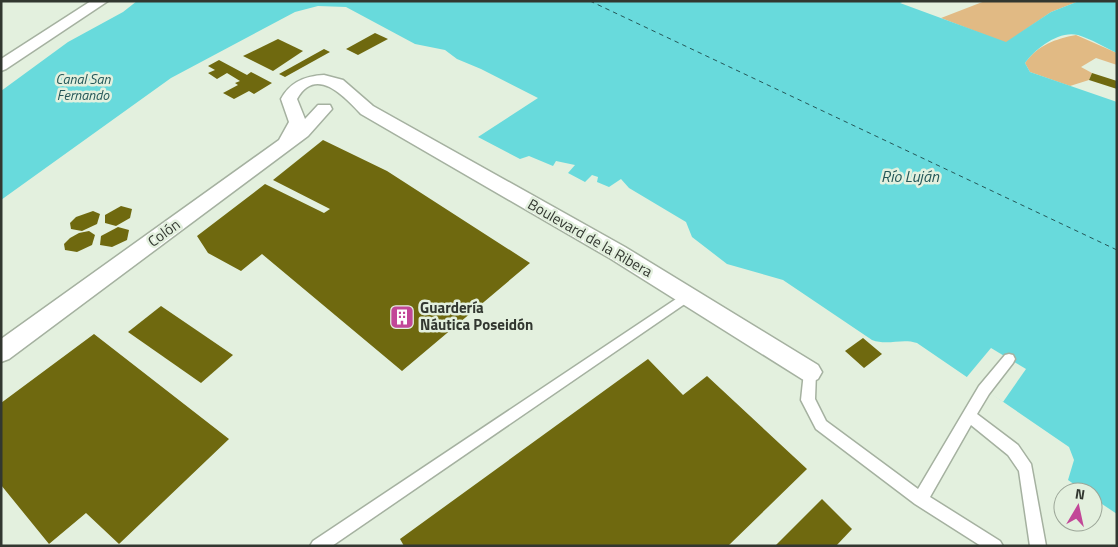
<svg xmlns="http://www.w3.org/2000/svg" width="1118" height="547" font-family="'Titillium Web',sans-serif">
  <rect width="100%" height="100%" fill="#e3f0de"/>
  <g fill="#e1ba84">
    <polygon points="985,1 1079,1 1051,12 1006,43 941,18"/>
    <path d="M1076 35 1117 53V65L1096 58 1081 67 1092 73 1089 80 1070 86 1030 72 1025 63C1038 45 1055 39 1076 35Z"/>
  </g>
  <path fill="#68dadc" d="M137 1H905L900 3 1006 42 1051 12 1079 1H1117V53C1104 47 1091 39 1078 35 1059 30 1035 49 1025 63L1030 72 1117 102V514L1093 498V492H1085L1068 480 1074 460 1069 447 917 343C901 338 888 346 872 340L783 280 727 264 692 237 686 222 629 188 621 179 609 187 597 182 598 177 592 175 585 182 568 173 575 165 556 161 553 166 529 156 520 159 478 137 538 98 481 69 457 59 445 50 415 44 346 7 318 6 295 12 171 78 1 200V91L68 42 123 12Z"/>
  <polygon fill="#e3f0de" points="991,348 1026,369 1003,402 966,378"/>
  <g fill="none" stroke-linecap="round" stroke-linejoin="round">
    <polyline stroke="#255758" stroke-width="1" stroke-dasharray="4.5 4" stroke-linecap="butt" points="590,1 1117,250"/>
  </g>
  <g fill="#6f690f">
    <polygon points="375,33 388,39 358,55 346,49"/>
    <polygon points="278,39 303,51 273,71 243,56"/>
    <polygon points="324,49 330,52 285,77 279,74"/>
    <polygon points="219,60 247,75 251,72 272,83 254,94 249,91 234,99 223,93 238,85 235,83 240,81 227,73 217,79 208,73 215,70 208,66"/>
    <polygon points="1092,73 1117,81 1117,89 1089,80"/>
    <polygon points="323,140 387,171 530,263 402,371 262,254 241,271 208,253 197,236 265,184 324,213 330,209 273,180"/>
    <polygon points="121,206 132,209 130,218 116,226 105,223 105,215"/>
    <polygon points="93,211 100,214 97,224 82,231 71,229 70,223 76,217"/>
    <polygon points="118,227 129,230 127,240 112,247 100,245 101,236"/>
    <polygon points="89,231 95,235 92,245 77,252 65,250 64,244 70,238 79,233"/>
    <polygon points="161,306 233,355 201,383 128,332"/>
    <polygon points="94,334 229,439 119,544 86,513 49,544 1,485 1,403"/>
    <polygon points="863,338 882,354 864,368 845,351"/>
    <polygon points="648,359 683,395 707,376 807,469 728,546 404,546 400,539"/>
    <polygon points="822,499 852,529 836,546 775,546"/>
  </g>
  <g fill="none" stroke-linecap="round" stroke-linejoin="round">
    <g stroke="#a5b1a0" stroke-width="3">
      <g id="lane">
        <polygon points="688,291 692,293 694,296 692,299 332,546 310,546 313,541"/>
        <polygon points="1009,354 1013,355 1015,359 1013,363 989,394 977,414 1018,445 1031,464 1046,546 1030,546 1019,471 1008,455 971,425 930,497 1000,541 1003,546 981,546 915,504 816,429 801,400 804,372 806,368 810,366 814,368 816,372 815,399 826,421 918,489 979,386 1005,355"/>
      </g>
    </g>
    <g stroke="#a5b1a0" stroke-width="3">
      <g id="street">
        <polygon points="91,1 108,1 6,69 1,71 1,59"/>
        <path d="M324 75 343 80 373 106 625 247 818 365 822 372 818 379 810 383 802 379 611 259 361 114C345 97 316 65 297 99L305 119 318 105H330L332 109 308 136 9 359 1 362V339L279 140 289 122 281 99C290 82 305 76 324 75Z"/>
      </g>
    </g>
    <use href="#lane" fill="#fff" fill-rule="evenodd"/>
    <use href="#street" fill="#fff" fill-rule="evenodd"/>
  </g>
  <defs>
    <g id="building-square" transform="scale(1.25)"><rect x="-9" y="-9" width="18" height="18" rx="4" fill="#c24798" stroke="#e3f0de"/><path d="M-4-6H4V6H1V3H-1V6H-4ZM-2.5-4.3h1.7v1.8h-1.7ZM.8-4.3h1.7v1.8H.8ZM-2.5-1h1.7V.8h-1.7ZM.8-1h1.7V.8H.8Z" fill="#fff"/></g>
  </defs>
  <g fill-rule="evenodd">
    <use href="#building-square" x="402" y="317"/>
  </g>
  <g text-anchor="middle" stroke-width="5" stroke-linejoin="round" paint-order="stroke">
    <g font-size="14" font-style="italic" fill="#255758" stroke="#e3f0de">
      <text x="83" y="84">Canal San<tspan x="83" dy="16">Fernando</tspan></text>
    </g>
    <g font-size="15" fill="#323730" stroke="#e3f0de">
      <text transform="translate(164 233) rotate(-36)" y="5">Colón</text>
      <text transform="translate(590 238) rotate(30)" y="5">Boulevard de la Ribera</text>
    </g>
    <g font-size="15" font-weight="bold" fill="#323730" stroke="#e3f0de" text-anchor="start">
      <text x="420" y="313">Guardería<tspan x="420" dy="17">Náutica Poseidón</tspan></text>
    </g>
    <g font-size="16" font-style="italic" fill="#255758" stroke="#e3f0de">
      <text x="910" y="182">Río Luján</text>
    </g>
  </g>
  <rect width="1118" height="547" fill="none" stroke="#323730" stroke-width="5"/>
  <g transform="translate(1078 507) rotate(9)"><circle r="24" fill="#e3f0de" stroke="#9ca698"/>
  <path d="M0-4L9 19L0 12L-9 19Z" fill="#c24798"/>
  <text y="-8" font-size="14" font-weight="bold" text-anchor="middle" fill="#323730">N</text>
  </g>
</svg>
